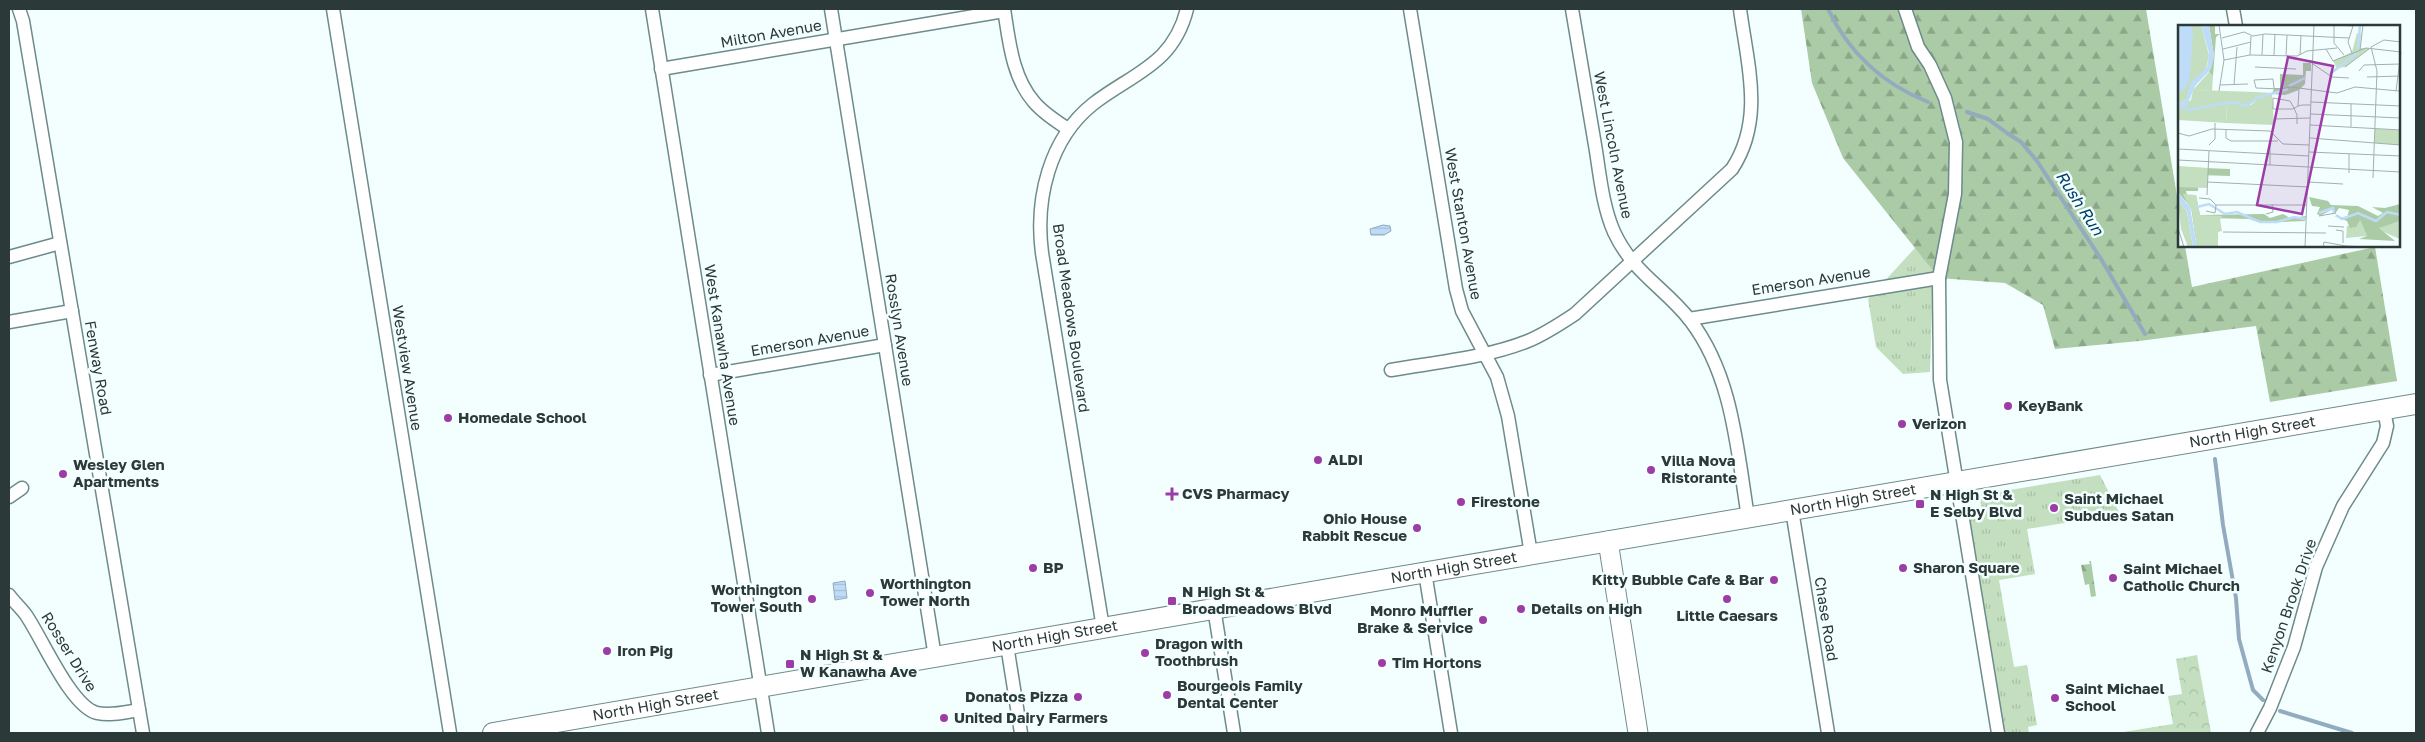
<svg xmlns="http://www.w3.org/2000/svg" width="2425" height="742" font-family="'Golos Text',sans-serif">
  <defs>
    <pattern id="grass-tufts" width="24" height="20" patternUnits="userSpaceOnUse" patternTransform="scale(1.25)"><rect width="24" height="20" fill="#c3dfbf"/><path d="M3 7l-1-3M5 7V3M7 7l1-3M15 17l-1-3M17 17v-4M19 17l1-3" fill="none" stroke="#a8c0a5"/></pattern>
    <pattern id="forest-firs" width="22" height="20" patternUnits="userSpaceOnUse" patternTransform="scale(1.25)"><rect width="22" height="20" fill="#aacba6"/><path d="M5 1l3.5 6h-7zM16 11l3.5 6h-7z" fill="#8ba688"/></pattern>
    <pattern id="park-crowns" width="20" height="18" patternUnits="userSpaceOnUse" patternTransform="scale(1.25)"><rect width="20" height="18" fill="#c3dfbf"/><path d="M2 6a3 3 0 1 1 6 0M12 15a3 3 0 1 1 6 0" fill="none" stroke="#a8c0a5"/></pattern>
    <pattern id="water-rules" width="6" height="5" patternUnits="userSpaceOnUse" patternTransform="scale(1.25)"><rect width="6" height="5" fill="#bedcf8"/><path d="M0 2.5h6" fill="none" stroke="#a3bed5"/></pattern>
  </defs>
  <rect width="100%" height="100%" fill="#f2fffe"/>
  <g fill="url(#grass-tufts)">
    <polygon points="1934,246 1930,372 1903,374 1876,347 1868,299 1915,248"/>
    <polygon points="2100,475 2120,514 2027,529 2035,574 1999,580 2014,667 2027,665 2037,725 2028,727 2029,733 2005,733 1968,515 1982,512 1979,495"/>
  </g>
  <g fill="url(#forest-firs)">
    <polygon points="1801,9 2146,9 2179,208 2179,246 2185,246 2192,287 2375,247 2397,381 2270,402 2256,326 2139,341 2055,349 2043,305 2005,283 1939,278 1843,158 1812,83"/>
    <polygon points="2089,561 2091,561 2096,596 2091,597 2089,584 2085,585 2081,565 2090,564"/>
  </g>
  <polygon fill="url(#park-crowns)" points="2197,655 2211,733 2117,733 2173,724 2168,696 2182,694 2176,659"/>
  <g fill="url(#water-rules)" stroke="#92abbf">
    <polygon points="1383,225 1390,226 1391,231 1384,235 1371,235 1370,229"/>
    <polygon points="845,581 847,598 835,600 833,583"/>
  </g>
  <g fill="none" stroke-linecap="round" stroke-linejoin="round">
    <g stroke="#92abbf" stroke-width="4">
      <path d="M1828 9C1849 53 1883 84 1928 102"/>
      <polyline points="1967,112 1988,119 2007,133 2021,142 2037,161 2101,259 2145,334"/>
      <polyline points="2215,459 2223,525 2236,598 2239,639 2253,690 2263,700"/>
      <polyline points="2280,711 2352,733"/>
    </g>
    <g stroke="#6d8b8a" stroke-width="15">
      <g id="minor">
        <polyline points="19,9 23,21 143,733"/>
        <polyline points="333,9 450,733"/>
        <polyline points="652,9 768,733"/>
        <polyline points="831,9 935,657"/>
        <path d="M1004 9C1009 40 1012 77 1034 102 1043 113 1056 121 1068 129"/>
        <polyline points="1410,9 1456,289 1462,311 1497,377 1508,416 1531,554"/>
        <path d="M1572 9C1580 56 1588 103 1596 151 1600 177 1603 207 1614 232 1633 273 1664 287 1690 320 1733 376 1737 450 1748 517"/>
        <polyline points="1905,9 1918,47 1930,65 1945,98 1956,142 1955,194 1939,278 1940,380 1998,733"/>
        <polyline points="2233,9 2236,26"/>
        <polyline points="661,69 1004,11"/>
        <polyline points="9,257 60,243"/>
        <polyline points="1689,319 1939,278"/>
        <polyline points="9,322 72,311"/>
        <path d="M1391 370C1437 362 1485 358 1528 341 1545 334 1560 324 1575 314L1732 169C1765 119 1747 63 1740 9"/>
        <polyline points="710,375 885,345"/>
        <polyline points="9,497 22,488"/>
        <polyline points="1792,510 1828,733"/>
        <polyline points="1425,572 1451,733"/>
        <path d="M9 595C14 602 21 608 26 615 42 638 71 707 97 713 111 716 126 712 139 710"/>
        <polyline points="1214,608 1234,733"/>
        <path d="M1103 628 1042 253C1035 199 1049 139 1093 104 1133 73 1173 65 1187 9"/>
        <polyline points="1007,645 1021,733"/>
        <polyline points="2257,733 2270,708 2294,647 2316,567 2343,506 2383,443 2387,426 2384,410"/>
      </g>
    </g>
    <g stroke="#6d8b8a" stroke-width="21">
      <polyline id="secondary" points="1608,541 1638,733"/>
    </g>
    <g stroke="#6d8b8a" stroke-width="22">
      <g id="primary">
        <path id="s1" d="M493 733 1410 575 2416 404"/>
      </g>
    </g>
    <use href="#minor" stroke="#fff" stroke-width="12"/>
    <use href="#secondary" stroke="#fff" stroke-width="19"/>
    <use href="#primary" stroke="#fff" stroke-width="20"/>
  </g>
  <g fill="#9c3da6" stroke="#f2fffe" stroke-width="2">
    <circle cx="2008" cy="406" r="5"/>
    <circle cx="448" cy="418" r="5"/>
    <circle cx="1902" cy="424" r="5"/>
    <circle cx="1318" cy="460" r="5"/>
    <circle cx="1651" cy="470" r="5"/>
    <circle cx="63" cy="474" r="5"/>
    <path d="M1169.5 486.5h5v5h5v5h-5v5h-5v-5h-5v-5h5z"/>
    <circle cx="1461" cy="502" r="5"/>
    <rect x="1915" y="499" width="10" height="10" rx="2.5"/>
    <circle cx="2054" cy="508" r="5"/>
    <circle cx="1417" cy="528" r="5"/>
    <circle cx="1033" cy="568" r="5"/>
    <circle cx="1903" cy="568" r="5"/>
    <circle cx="2113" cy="578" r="5"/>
    <circle cx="1774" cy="580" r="5"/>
    <circle cx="870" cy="593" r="5"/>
    <circle cx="812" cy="599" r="5"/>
    <circle cx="1727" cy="599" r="5"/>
    <rect x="1167" y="596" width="10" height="10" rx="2.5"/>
    <circle cx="1521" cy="609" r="5"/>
    <circle cx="1483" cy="620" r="5"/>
    <circle cx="607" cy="651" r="5"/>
    <circle cx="1145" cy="653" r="5"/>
    <circle cx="1382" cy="663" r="5"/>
    <rect x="785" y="659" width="10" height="10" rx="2.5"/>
    <circle cx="1167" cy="695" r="5"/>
    <circle cx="1078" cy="697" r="5"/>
    <circle cx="2055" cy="698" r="5"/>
    <circle cx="944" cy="718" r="5"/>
  </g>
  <g text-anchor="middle" stroke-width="5" stroke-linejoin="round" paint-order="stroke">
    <g font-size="15" fill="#2c3939" stroke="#f2fffe">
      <text transform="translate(771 34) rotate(-10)" y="5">Milton Avenue</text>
      <text transform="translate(1613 145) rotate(79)" y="5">West Lincoln Avenue</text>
      <text transform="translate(1463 224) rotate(80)" y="5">West Stanton Avenue</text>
      <text transform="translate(1811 281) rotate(-9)" y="5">Emerson Avenue</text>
      <text transform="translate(1071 318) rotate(82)" y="5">Broad Meadows Boulevard</text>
      <text transform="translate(899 330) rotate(81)" y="5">Rosslyn Avenue</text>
      <text transform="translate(810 341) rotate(-10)" y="5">Emerson Avenue</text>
      <text transform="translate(722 345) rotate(81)" y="5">West Kanawha Avenue</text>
      <text transform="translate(98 368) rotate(80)" y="5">Fenway Road</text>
      <text transform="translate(407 368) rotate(81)" y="5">Westview Avenue</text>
      <text dy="5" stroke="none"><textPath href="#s1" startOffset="1785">North High Street</textPath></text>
      <text dy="5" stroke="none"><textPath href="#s1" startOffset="1380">North High Street</textPath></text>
      <text dy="5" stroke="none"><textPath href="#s1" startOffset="975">North High Street</textPath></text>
      <text transform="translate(2289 606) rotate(-71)" y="5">Kenyon Brook Drive</text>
      <text transform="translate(1826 619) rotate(81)" y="5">Chase Road</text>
      <text dy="5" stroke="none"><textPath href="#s1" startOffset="570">North High Street</textPath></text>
      <text transform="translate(69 652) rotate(58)" y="5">Rosser Drive</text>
      <text dy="5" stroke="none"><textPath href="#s1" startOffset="165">North High Street</textPath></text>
    </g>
    <g font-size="15" font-weight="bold" fill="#2c3939" stroke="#f2fffe" text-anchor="start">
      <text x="2018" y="411">KeyBank</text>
      <text x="458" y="423">Homedale School</text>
      <text x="1912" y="429">Verizon</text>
      <text x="1328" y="465">ALDI</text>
      <text x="1661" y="466">Villa Nova<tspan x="1661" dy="17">Ristorante</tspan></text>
      <text x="73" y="470">Wesley Glen<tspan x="73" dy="17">Apartments</tspan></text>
      <text x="1182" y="499">CVS Pharmacy</text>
      <text x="1930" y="500">N High St &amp;<tspan x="1930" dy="17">E Selby Blvd</tspan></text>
      <text x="2064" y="504">Saint Michael<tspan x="2064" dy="17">Subdues Satan</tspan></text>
      <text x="1471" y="507">Firestone</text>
      <text x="1407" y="524" text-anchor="end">Ohio House<tspan x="1407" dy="17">Rabbit Rescue</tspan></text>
      <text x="1043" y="573">BP</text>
      <text x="1913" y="573">Sharon Square</text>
      <text x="2123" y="574">Saint Michael<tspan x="2123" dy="17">Catholic Church</tspan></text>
      <text x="1764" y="585" text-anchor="end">Kitty Bubble Cafe &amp; Bar</text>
      <text x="880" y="589">Worthington<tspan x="880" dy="17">Tower North</tspan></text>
      <text x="802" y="595" text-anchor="end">Worthington<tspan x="802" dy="17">Tower South</tspan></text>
      <text x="1182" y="597">N High St &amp;<tspan x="1182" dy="17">Broadmeadows Blvd</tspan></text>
      <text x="1531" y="614">Details on High</text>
      <text x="1473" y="616" text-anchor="end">Monro Muffler<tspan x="1473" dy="17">Brake &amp; Service</tspan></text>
      <text x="1727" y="621" text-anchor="middle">Little Caesars</text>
      <text x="1155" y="649">Dragon with<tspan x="1155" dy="17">Toothbrush</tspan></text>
      <text x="617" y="656">Iron Pig</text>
      <text x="800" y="660">N High St &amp;<tspan x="800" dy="17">W Kanawha Ave</tspan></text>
      <text x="1392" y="668">Tim Hortons</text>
      <text x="1177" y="691">Bourgeois Family<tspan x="1177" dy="17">Dental Center</tspan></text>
      <text x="2065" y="694">Saint Michael<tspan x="2065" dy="17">School</tspan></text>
      <text x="1068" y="702" text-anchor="end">Donatos Pizza</text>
      <text x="954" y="723">United Dairy Farmers</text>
    </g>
    <g font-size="16" font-style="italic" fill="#00406a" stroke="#f2fffe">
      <text transform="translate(2080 203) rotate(57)" y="6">Rush Run</text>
    </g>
  </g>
  <g transform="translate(2178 25)">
    <rect width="222" height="222" fill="#f2fffe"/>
    <path d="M31 47 35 51 34 66 15 65ZM182 195 189 211 168 213 169 201ZM222 196V214L201 205 202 202Z" fill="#c3dfbf"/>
    <path d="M31 0H37V9H42L38 12 35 51 31 47 36 31ZM125 38H133V46H128L127 59 121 65 107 70 94 69 96 63H102V49L125 50ZM0 142 52 144V151L21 150 20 166H8L9 170H18L22 190 86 189 92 193 105 189 112 193 128 191 127 196 83 198 71 194 32 193 28 197 29 217 41 222H19L13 182 0 168ZM131 172 150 176 153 180 180 181 200 191 205 188 194 182 207 183 222 179V196L201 203 217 216 181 214 189 211 182 195 178 202 172 203 169 196 156 191 169 193 171 185 161 183 157 189 155 184 142 191 139 189 142 182 134 181Z" fill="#aacba6"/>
    <path d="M78 67 94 68 96 100 48 98 49 80H73L78 76Z" fill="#c3dfbf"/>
    <path d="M0 0H23L31 30 28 44 8 75 0 79ZM179 8H183L182 23H192L167 42 159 43 155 36 174 27ZM15 65 78 67V76L68 82 49 80 48 98 0 95V84L13 75ZM197 104 222 105V120L197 118ZM0 141 30 143 29 163 0 162ZM5 169 18 170 22 190 45 191 42 194 44 206 40 207V222H19L14 187ZM0 176 9 186 15 222H10L3 204Z" fill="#c3dfbf"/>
    <path d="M0 0H13L15 6 12 51 8 63 0 68ZM23 0 27 2 31 14 29 0H31L36 31 33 44 17 61 9 81 0 84V79L8 75 12 58 29 42 31 28ZM0 168 12 182 19 222H15L9 186 0 176Z" fill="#bedcf8"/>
    <path fill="none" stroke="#bedcf8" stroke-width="2.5" d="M28 0 31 17M180 24 182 0M152 49 179 28M111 61 127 53M4 82 10 85 55 77 68 81 79 73 110 64M19 182 31 179 47 189 59 187 82 197H99L116 192 127 194M141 188 155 183 156 188M158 190 164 194 180 188 198 196 209 187 223 190"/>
    <path fill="none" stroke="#a3b0af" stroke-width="1" d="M156 0V18L166 30M161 0 175 1 170 17 174 28M44 13 66 7 75 11 87 9 171 13M45 24 73 17M148 24 155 36 188 23 223 27 218 66M182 25 185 0M72 30 73 11M84 30 85 9M96 30 97 9M122 30 123 10M108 31 109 10M46 35 72 30 119 31 129 26 159 23M135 39 154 52 171 53M77 42 118 44M167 42 191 24M181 46 186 40 223 39M189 52 223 51M42 60 70 59M56 60 59 22M96 63 95 54 76 55 78 63 102 64 113 62 159 68 177 62 221 66M41 66 46 35 41 0M133 77 223 81M120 81 121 65M133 89 223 93M96 94 132 93M119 99V89L118 88 116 83 112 76 95 73V84H115L116 83H117L120 81 124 80H132M132 100 223 105M173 102V79M48 104V113L53 116H100M0 108 11 111 34 104 92 106 105 119 131 120M132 113 223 120M31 120 37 114V98M0 124 131 131M131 127 223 131M0 135 223 147M92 140V118M171 148V129M195 153 199 46 193 22 206 15 223 17M29 157 130 162M130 157 165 159M29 170 31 126M21 173 32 174 38 180H129M28 186 37 188 38 180M88 189 95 187 94 179M141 191 158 188M150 201 166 202M0 203 6 222M158 205 165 206V218M45 207 148 208M168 221 189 222M127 222 136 0M145 222 146 217 168 221"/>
    <path fill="#9c3da6" fill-opacity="0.15" stroke="#9c3da6" stroke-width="2.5" d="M110 32 155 41 124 189 79 180Z"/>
    <rect width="222" height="222" fill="none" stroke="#2c3939" stroke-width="2.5"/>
  </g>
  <rect width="2425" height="742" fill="none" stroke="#2c3939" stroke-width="20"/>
</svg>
